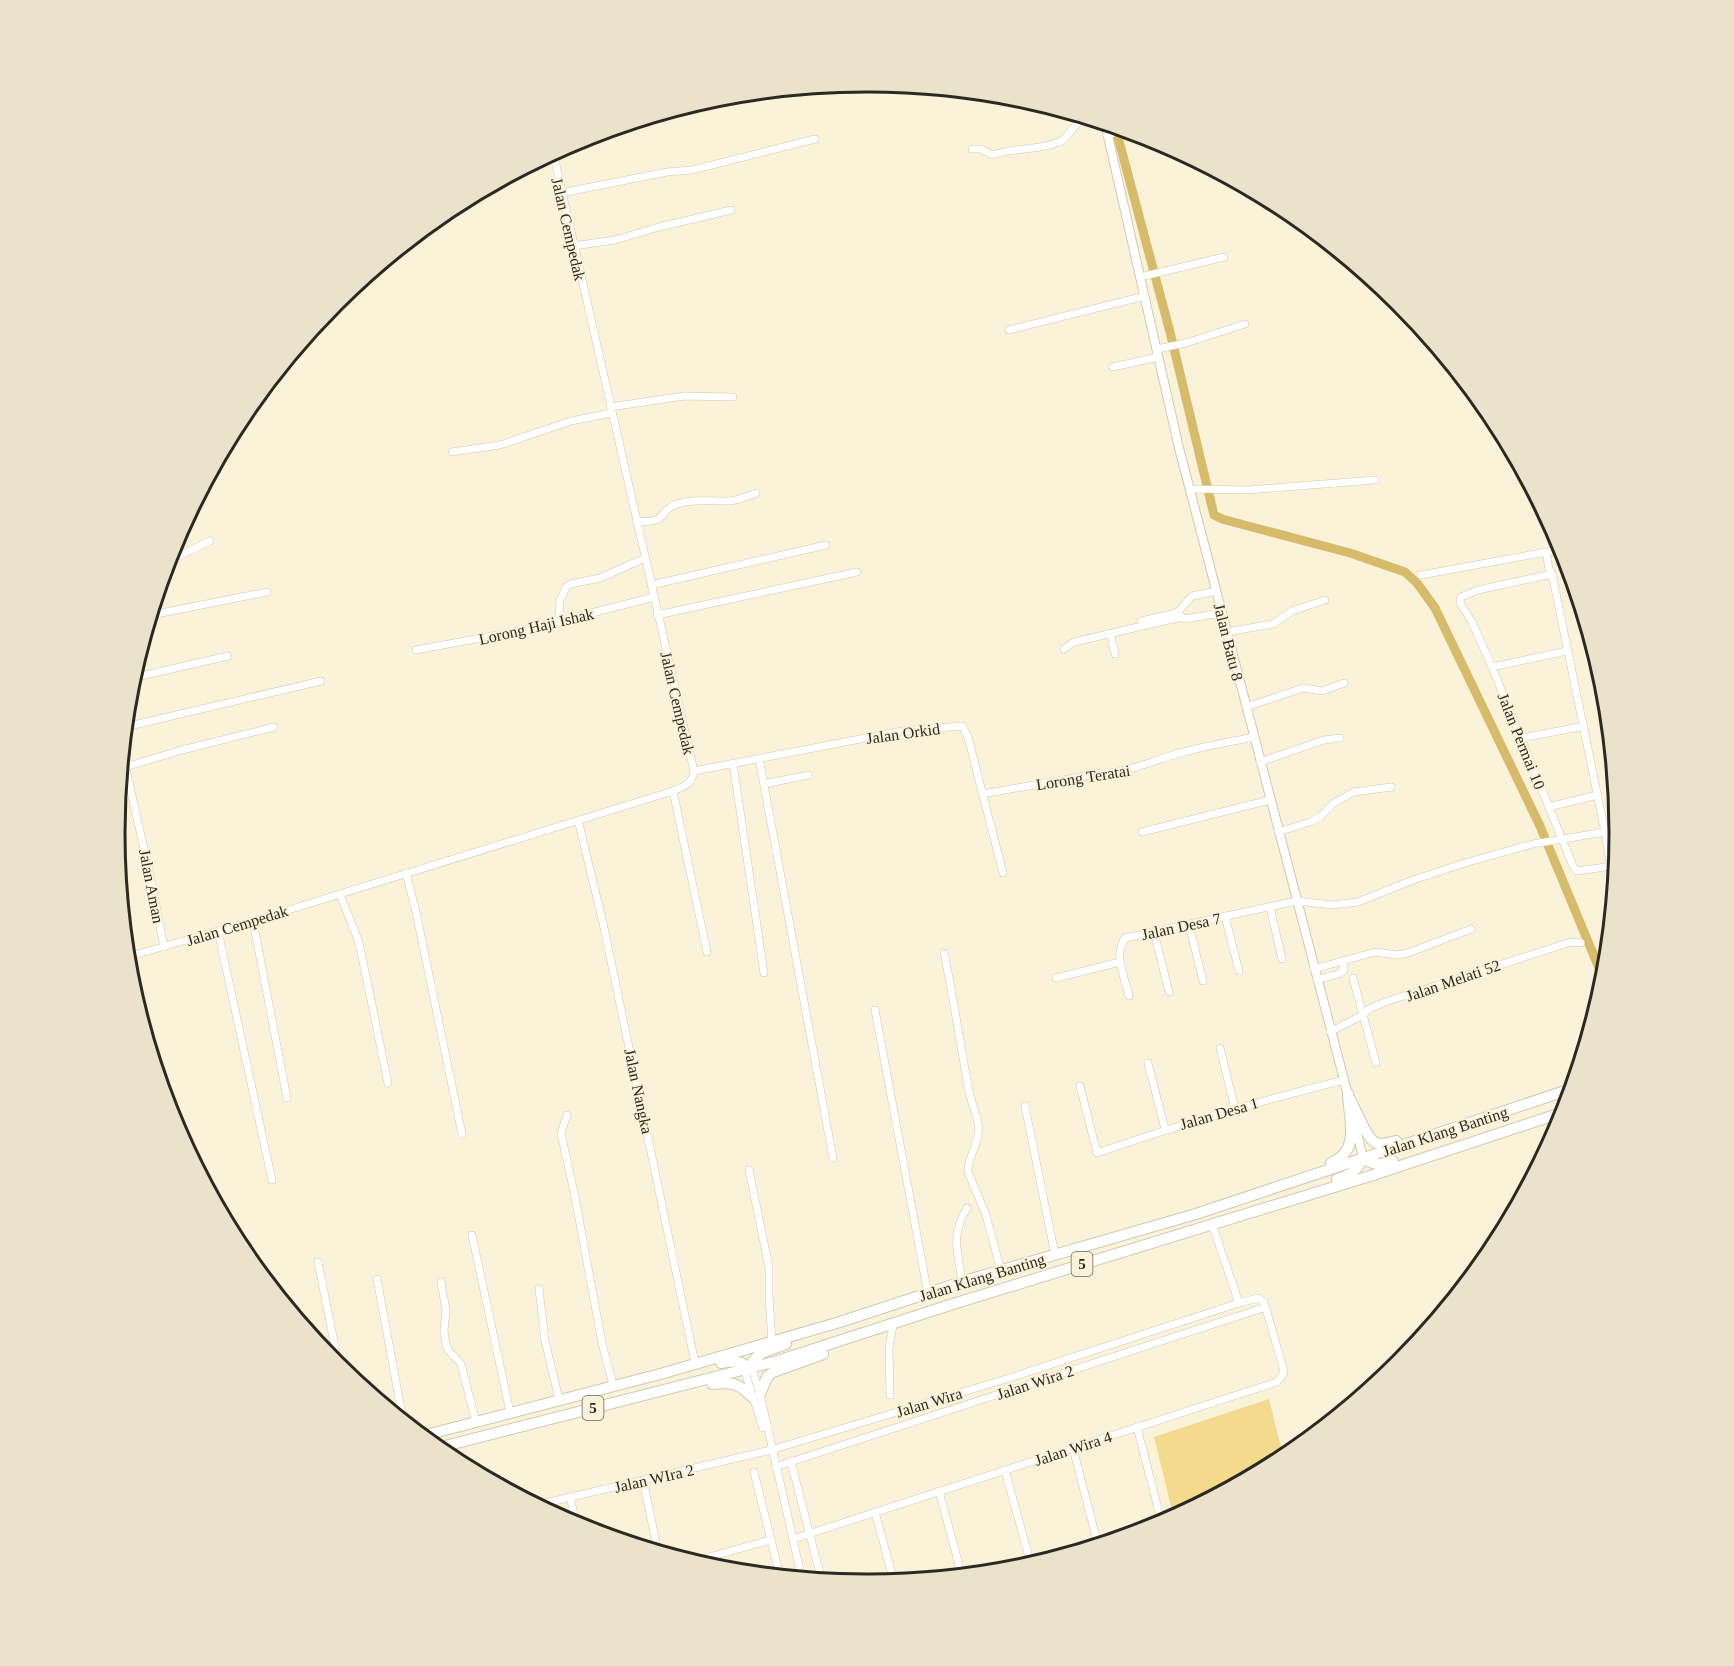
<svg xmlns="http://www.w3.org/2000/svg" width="1734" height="1666" font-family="Georgia,serif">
  <rect width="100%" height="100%" fill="#faf2d9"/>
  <polygon fill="#f3da8c" points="1269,1399 1284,1459 1174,1518 1154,1437"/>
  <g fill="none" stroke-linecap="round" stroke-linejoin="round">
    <polyline stroke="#d6bc6a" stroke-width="9" points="1115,126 1170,332 1214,515 1222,519 1350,553 1405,572 1417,583 1435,608 1540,826 1604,980"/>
    <g stroke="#d1c9b2" stroke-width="8">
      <g id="minor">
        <polyline points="1107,136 1115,132 1128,130"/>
        <path d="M972 149H981L992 155C1013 147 1038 151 1059 142 1071 137 1071 123 1088 118"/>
        <polyline points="561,193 667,172 692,170 815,139"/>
        <polyline points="573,246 615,240 659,227 731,210"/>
        <polyline points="1140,277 1224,257"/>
        <polyline points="1009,330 1145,296"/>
        <polyline points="1157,349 1186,343 1245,324"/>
        <polyline points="1113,367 1158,357"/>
        <polyline points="610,407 684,396 733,397"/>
        <polyline points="452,452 500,445 571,421 611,413"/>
        <polyline points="1191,489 1248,490 1375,480"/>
        <path d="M636 521C670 524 656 511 677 504 692 499 708 501 724 501 735 502 745 497 756 493"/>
        <polyline points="1546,552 1549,569 1552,574 1605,832 1614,886"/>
        <polyline points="168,558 181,555 210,541"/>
        <polyline points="1552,574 1478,590 1461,597 1460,603 1472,622 1492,667 1573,866 1577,871 1612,866"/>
        <polyline points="1421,575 1563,549"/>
        <polyline points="651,585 826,545"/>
        <polyline points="151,615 267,592"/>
        <polyline points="657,615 857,572"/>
        <polyline points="1179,615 1184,619 1222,613"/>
        <polyline points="1141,621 1177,613 1192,596 1216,591"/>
        <polyline points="559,622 560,601 566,587 571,584 600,578 645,558"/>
        <polyline points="1227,632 1273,624 1292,611 1325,600"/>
        <polyline points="1110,633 1115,654"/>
        <polyline points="1064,649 1074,642 1181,617"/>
        <polyline points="416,650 529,629 654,597"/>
        <polyline points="1492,667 1567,651"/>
        <polyline points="132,678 228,656"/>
        <polyline points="1246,707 1303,688 1322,691 1344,683"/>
        <polyline points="125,727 321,681"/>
        <polyline points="1522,738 1584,726"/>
        <polyline points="123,756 151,880 164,947"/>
        <polyline points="759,758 833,1158"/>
        <polyline points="1260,762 1324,740 1340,738"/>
        <polyline points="733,763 764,973"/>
        <polyline points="125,767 182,750 274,727"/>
        <polyline points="694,771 902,731 962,726 968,737 1003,873"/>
        <polyline points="764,784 808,775"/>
        <polyline points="673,791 707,952"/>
        <path d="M982 794 1103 773C1131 772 1154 760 1180 753 1204 746 1229 742 1254 737"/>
        <polyline points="1548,807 1598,795"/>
        <polyline points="578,820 603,923 695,1363"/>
        <polyline points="1142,832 1270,800"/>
        <polyline points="1278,832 1310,822 1320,817 1334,803 1354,792 1391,787"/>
        <polyline points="406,873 416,912 462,1134"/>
        <path d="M340 894C346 912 355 928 360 947L388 1083"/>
        <polyline points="1270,907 1282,959"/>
        <polyline points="1225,916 1239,971"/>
        <polyline points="253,921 287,1098"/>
        <polyline points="1189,925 1203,981"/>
        <polyline points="218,931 272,1180"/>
        <polyline points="1154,932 1169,992"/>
        <path d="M944 953C954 999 960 1045 969 1091 971 1102 976 1112 978 1123 981 1144 967 1156 968 1172L986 1215 1001 1271"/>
        <path d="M127 957 253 921 673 791C685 786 692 784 694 771L553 152"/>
        <polyline points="1314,969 1375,952 1397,955 1408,953 1471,929"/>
        <polyline points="1056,978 1120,962"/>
        <polyline points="1353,978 1376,1063"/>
        <polyline points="1317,980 1341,973 1344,970 1343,961"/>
        <path d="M1129 996C1125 978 1113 955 1125 938L1296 901 1333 905 1358 902 1413 880 1468 862 1533 844 1605 832"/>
        <polyline points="875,1010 928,1294"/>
        <polyline points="1330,1032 1363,1015 1369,1009 1385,1002 1571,942 1581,943"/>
        <polyline points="1220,1048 1235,1109"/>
        <polyline points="1148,1063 1165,1129"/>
        <path d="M1080 1086 1097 1153C1178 1125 1260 1101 1344 1080"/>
        <polyline points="1025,1106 1055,1255"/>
        <polyline points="567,1115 561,1133 575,1197 602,1343 613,1385"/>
        <polyline points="749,1170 769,1267 769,1296 772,1342"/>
        <polyline points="1212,1224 1239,1303"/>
        <polyline points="472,1235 510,1412"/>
        <polyline points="318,1262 339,1367"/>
        <polyline points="377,1279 403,1420"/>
        <polyline points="441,1282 446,1310 444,1331 446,1345 449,1351 461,1364 476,1422"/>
        <path d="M962 1282C958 1252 950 1236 967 1208"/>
        <polyline points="539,1289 545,1341 559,1399"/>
        <polyline points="749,1369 753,1372 760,1394 802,1579"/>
        <polyline points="749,1369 746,1375 763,1428"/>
        <polyline points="890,1395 889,1348 893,1325"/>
        <polyline points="1137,1427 1162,1524"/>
        <polyline points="1073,1448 1098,1545"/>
        <polyline points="791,1462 822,1581"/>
        <polyline points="775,1467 1266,1307"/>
        <polyline points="1005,1470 1031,1565"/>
        <polyline points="754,1472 780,1576"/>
        <polyline points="643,1480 658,1552"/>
        <polyline points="939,1491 962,1576"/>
        <polyline points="570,1497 577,1527"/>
        <polyline points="537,1505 771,1450 1006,1379 1239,1303 1258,1298 1264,1302 1284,1371 1282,1376 1277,1382 793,1539"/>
        <polyline points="875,1512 894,1582"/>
        <polyline points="691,1562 771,1540"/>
      </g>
    </g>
    <g stroke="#d1c9b2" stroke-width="10">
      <g id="tertiary">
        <polyline points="1105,123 1179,448 1349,1099"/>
        <polyline points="1354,1120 1363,1158"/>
      </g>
    </g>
    <g stroke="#d1c9b2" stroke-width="12">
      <g id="trunk">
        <path d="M1350 1099C1356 1110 1366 1138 1376 1143 1382 1145 1389 1143 1396 1141"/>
        <path d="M1363 1158C1374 1166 1380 1165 1393 1161"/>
        <path d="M1331 1163C1361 1151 1349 1120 1348 1094"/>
        <path d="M1337 1179C1350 1175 1357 1171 1363 1158"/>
        <path d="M721 1363C733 1361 740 1359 749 1369"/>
        <path d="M749 1369C756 1351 770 1350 786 1344"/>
        <path d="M712 1384C732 1382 737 1382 752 1397"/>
        <polyline points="760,1394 767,1377 773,1372 823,1354"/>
        <polyline points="422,1436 664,1373 840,1322 971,1279 1196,1214 1571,1089"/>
        <polyline points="437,1448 777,1361 953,1304 1370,1176 1564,1112"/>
      </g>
    </g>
    <use href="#minor" stroke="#fff" stroke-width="7"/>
    <use href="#tertiary" stroke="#fff" stroke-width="8"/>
    <use href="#trunk" stroke="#fff" stroke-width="10"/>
  </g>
  <g text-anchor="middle" stroke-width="4.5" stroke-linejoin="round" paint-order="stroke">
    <g fill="#faf2d9" stroke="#6a6558" stroke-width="1.5">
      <rect x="1071.5" y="1252" width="21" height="24" rx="4.5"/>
      <rect x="582.5" y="1396" width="21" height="24" rx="4.5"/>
    </g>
    <g font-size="15" font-weight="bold" fill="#2c2920">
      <text x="1082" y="1269">5</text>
      <text x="593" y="1413">5</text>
    </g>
    <g font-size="16" fill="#2c2920" stroke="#faf2d9">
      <text transform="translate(569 229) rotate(77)" y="6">Jalan Cempedak</text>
      <text transform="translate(536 626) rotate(-13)" y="6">Lorong Haji Ishak</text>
      <text transform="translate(1229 642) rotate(76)" y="6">Jalan Batu 8</text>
      <text transform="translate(678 703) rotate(77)" y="6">Jalan Cempedak</text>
      <text transform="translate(903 733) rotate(-8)" y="6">Jalan Orkid</text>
      <text transform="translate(1522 741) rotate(68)" y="6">Jalan Permai 10</text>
      <text transform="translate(1083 777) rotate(-9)" y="6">Lorong Teratai</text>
      <text transform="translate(152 886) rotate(79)" y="6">Jalan Aman</text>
      <text transform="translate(237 925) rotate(-17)" y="6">Jalan Cempedak</text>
      <text transform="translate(1181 926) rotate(-12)" y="6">Jalan Desa 7</text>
      <text transform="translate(1453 980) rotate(-19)" y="6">Jalan Melati 52</text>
      <text transform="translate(639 1091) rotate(78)" y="6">Jalan Nangka</text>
      <text transform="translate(1219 1113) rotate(-16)" y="6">Jalan Desa 1</text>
      <text transform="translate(1445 1131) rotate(-18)" y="6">Jalan Klang Banting</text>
      <text transform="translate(982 1277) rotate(-17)" y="6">Jalan Klang Banting</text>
      <text transform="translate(1035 1382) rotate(-18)" y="6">Jalan Wira 2</text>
      <text transform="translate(929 1402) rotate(-17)" y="6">Jalan Wira</text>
      <text transform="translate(1073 1448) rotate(-18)" y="6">Jalan Wira 4</text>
      <text transform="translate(654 1478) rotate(-13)" y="6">Jalan WIra 2</text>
    </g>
  </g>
  <path d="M0 0H1734V1666H0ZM866 92H868A741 741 0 0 1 1609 833V833A741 741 0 0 1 868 1574H866A741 741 0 0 1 125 833V833A741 741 0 0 1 866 92Z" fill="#eae2ca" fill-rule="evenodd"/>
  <path fill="none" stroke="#2c2920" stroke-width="3" d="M866 92H868A741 741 0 0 1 1609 833V833A741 741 0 0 1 868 1574H866A741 741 0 0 1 125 833V833A741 741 0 0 1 866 92Z"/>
</svg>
